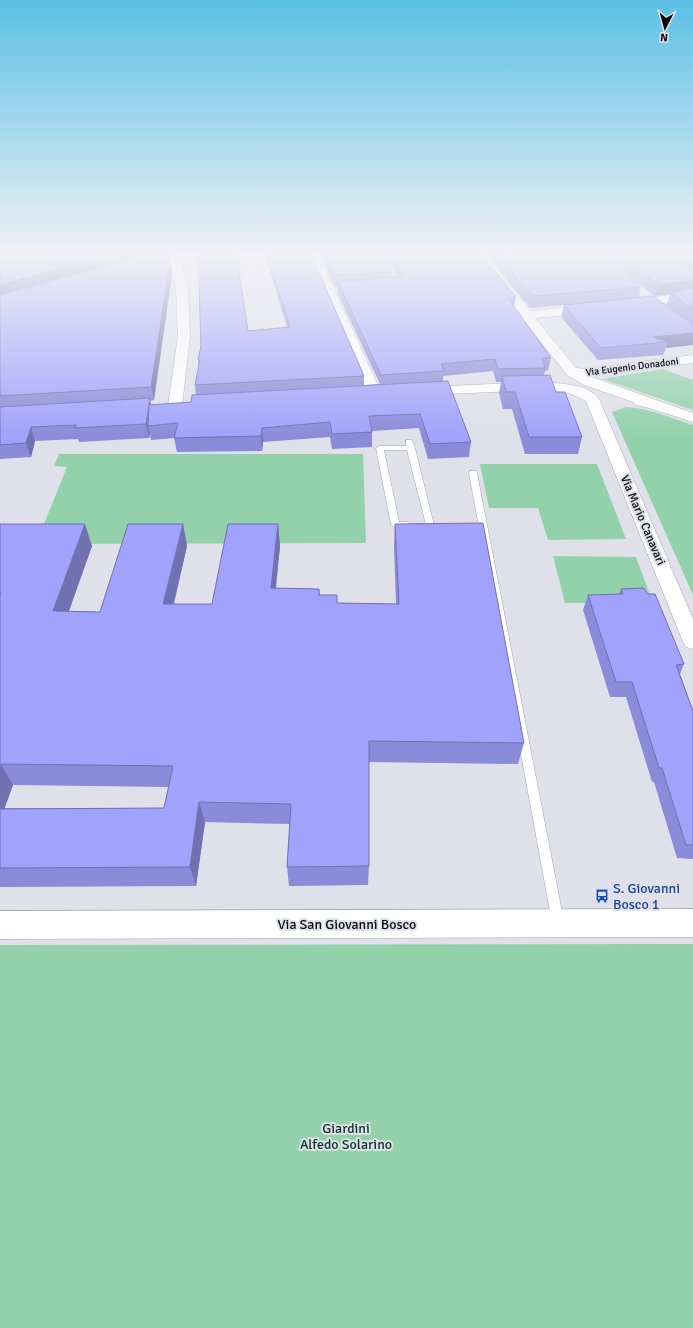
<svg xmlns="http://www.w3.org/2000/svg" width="693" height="1328" font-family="Signika,sans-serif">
  <rect width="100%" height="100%" fill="#dfe0ea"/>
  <g fill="#93d1ab">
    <polygon points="663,369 693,380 693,410 602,379"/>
    <path d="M626 407C649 408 671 418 693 425V595L612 412Z"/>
    <polygon points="59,454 363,454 366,543 36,544 67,467 54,466"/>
    <polygon points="480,464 597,464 626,539 548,540 538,508 489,508"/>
    <polygon points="553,556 636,557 653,603 565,603"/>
    <polygon points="693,944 693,1328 0,1328 0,945"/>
  </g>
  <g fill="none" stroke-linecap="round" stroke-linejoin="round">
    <g stroke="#a3a4ad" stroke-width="1">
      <g id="lane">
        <path d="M406 440H412L415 448 434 525 433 527 430 528 426 525 407 450H384L399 522H408L412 525C408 529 395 529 391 525L376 448 380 446H406Z"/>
        <polygon points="470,471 476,471 477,473 564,922 563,926 558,928 553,926 552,922 469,473"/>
      </g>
    </g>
    <g stroke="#a3a4ad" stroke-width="1">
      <g id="street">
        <polygon points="307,252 317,252 382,394 380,397 375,398 370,397 368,394"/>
        <polygon points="471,252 482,252 530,311 589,305 593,306 595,309 593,312 589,313 535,318 576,368 585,369 693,355 693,363 589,376 693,413 693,422 649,408 635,405 633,402 584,385 567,375"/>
        <polygon points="175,256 180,259 188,288 190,336 182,406 180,409 175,410 170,409 168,406 178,336 176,288 170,259"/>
        <polygon points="693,292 693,298 633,308 629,307 627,304 629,301 633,300"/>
        <path d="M542 382C559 384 588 383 599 399L693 619V649L686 647 683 642 586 401 569 393 542 390 423 395 418 394 416 391 418 388 423 387Z"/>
      </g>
    </g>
    <g stroke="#a3a4ad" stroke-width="1">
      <g id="secondary">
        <polygon points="203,252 263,252 257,256 187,261 140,269 136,268 134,265 136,262 140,261"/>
        <polygon points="693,909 693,937 0,939 0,911"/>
      </g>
    </g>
    <use href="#lane" fill="#fff" fill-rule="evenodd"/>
    <use href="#street" fill="#fff" fill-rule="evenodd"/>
    <use href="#secondary" fill="#fff" fill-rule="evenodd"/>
  </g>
  <g fill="#8a8bd9" fill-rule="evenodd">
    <path d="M0 252 175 254 168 255 172 274 154 400 150 401 151 405 191 402 196 395 195 385 199 367 198 360 248 331 287 327 264 252H310L364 376V385L380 384 338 294V287H335L319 252H480L516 297 514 307 551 358 548 370 545 371 544 375 556 392 582 437 578 454H525L512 409H503L499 393 501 382H496L493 371 443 376V381L471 442 469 457 428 459 419 428 372 431V447L332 449 330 437 263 442 262 451 177 452 174 438 151 440 150 433 149 438 79 442 78 439 35 441 31 457 0 459ZM387 262 391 264 398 277H392V272Z"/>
    <polygon points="484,252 594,252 641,287 639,297 693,324 667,305 670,294 655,296 597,252 693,252 693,345 666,348 663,355 598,360 561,317 564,305 530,308"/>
    <path d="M0 524 92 546 69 611 100 612 183 524 187 546 174 604H212L278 524 280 546 276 589H319L320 595 337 603 396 604 394 546 395 524 524 743 518 764 369 762V866L368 885 289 886 287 867 290 824 205 822 196 886 0 887ZM13 785 169 787 164 808H4Z"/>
    <polygon points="621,589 647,594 684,664 680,674 693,711 693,859 677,858 654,782 652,782 626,697 610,697 583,610 588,595 619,594"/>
  </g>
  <g fill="#7071b0">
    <polygon points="119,252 175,252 175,254 146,258 0,299 0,285"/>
    <polygon points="384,252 387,252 386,262 383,253"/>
    <polygon points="170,262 172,274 154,400 151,387"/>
    <polygon points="685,264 693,264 693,275"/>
    <polygon points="693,280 693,291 670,293 670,294 655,296 659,285"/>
    <polygon points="693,333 693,345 666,348 667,342 653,337"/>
    <polygon points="150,398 152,412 148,426 150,433 149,438 146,424"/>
    <polygon points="31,427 35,441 31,457 26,443"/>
    <polygon points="262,428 263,442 262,451 261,436"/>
    <polygon points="85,524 92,546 61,633 53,611"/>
    <polygon points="183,524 187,546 168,626 163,604"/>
    <polygon points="278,524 280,546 273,610 271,588"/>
    <polygon points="1,764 13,785 0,821 0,767"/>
    <polygon points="199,802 205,822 196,886 190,867"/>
  </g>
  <g fill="#a0a2fc" stroke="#7071b0">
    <polygon points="0,252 68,252 69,253 69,252 119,252 0,285"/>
    <polygon points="198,252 236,252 248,331 290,327 266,252 310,252 364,376 195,385 200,360 198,360 201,346"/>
    <polygon points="324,252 384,252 383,253 392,272 335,275"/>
    <polygon points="391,252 480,252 516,297 508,298 551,358 542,358 545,368 498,369 495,359 441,364 444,371 381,375 338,282 402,276 403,274 392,253"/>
    <polygon points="495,252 594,252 641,287 532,296"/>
    <polygon points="615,252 693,252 693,264 685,264 693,271 693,280 659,285"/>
    <polygon points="168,253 170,262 151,387 0,396 0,295 145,255"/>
    <polygon points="693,288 693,309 670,293"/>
    <polygon points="653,296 693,324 693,333 653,337 667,342 601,348 564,305"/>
    <polygon points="550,375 556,392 565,392 582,437 529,437 515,392 506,392 502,376"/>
    <polygon points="448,381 471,442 430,444 420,414 369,416 372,432 332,434 330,422 262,428 261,436 174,438 178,423 148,426 149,405 191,402 192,395"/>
    <polygon points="150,398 146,424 75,428 76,425 31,427 26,443 0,445 0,407"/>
    <polygon points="483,523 524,743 369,741 369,866 287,867 291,804 199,802 190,867 0,868 0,809 164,808 173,766 1,764 0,767 0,595 1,593 0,593 0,524 85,524 53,611 100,612 128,524 183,524 163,604 212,604 228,524 278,524 271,588 319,589 319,595 337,595 337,603 399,604 395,524"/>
    <polygon points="644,588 647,594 655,594 684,664 676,665 693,711 693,845 686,845 662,768 659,768 632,682 616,682 588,595 623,594 621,589"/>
  </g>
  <linearGradient id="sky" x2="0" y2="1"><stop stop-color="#5ac0e4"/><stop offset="0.58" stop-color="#f1f1f6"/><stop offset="1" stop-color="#f1f1f6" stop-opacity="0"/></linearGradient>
  <rect width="693" height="438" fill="url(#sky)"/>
  <defs>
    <g id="bus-bare" transform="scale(1.08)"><path d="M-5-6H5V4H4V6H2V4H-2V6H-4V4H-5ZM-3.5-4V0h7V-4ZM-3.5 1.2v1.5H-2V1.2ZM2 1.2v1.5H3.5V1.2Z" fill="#1a4fb4" stroke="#dfe0ea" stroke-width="2.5" paint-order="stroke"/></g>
  </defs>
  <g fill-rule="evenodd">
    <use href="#bus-bare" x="602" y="896"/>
  </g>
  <g text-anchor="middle" stroke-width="4" stroke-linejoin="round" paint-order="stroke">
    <g font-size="10" fill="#0b0b0f" stroke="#dfe0ea">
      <text transform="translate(632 366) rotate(-7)" y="4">Via Eugenio Donadoni</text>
    </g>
    <g font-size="12" fill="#0b0b0f" stroke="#dfe0ea">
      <text transform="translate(643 520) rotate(67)" y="4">Via Mario Canavari</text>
    </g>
    <g font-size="14" fill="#164399" stroke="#dfe0ea" text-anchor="start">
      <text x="613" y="893">S. Giovanni<tspan x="613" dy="16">Bosco 1</tspan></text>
    </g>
    <g font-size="14" fill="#0b0b0f" stroke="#dfe0ea">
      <text x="347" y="929">Via San Giovanni Bosco</text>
    </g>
    <g font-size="14" fill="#05341e" stroke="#dfe0ea">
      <text x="346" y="1133">Giardini<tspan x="346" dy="16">Alfedo Solarino</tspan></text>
    </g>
  </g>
  <g transform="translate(665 28) rotate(186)" stroke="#dfe0ea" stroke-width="3" paint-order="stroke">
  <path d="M0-3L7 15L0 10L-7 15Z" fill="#0b0b0f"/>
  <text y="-6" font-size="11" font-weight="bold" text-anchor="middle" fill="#0b0b0f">N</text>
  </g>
</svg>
